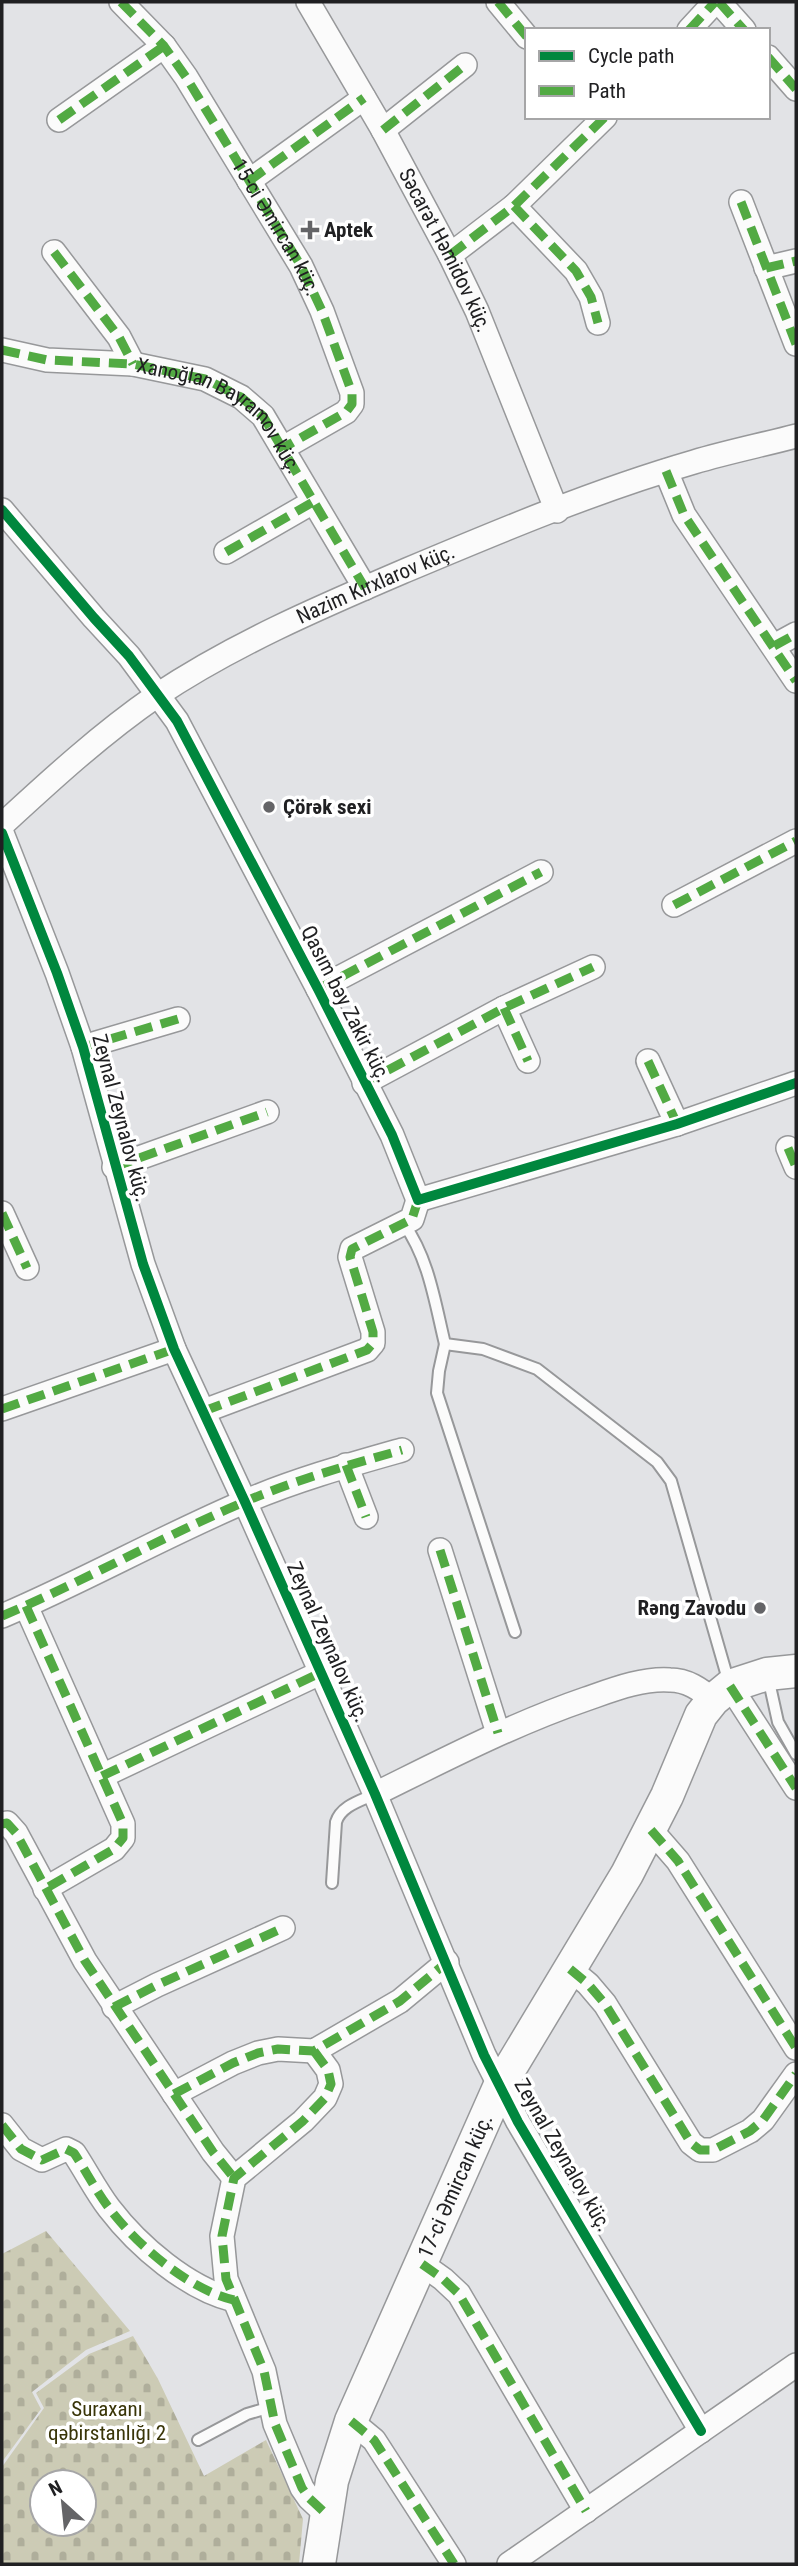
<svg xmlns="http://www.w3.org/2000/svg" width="798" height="2566" font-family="'Roboto Condensed',sans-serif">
  <defs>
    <pattern id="cemetery-stones" width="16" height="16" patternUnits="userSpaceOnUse" patternTransform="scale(1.75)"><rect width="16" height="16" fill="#cccbb5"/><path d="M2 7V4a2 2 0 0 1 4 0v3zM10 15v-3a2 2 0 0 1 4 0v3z" fill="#afae9b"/></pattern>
  </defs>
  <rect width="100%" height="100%" fill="#e2e3e6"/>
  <g fill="url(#cemetery-stones)" fill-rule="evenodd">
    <polygon points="46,2231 130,2331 86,2350 32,2392 41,2409 2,2462 2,2254"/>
    <path d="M133 2336 158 2379 204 2476 266 2440 303 2519 299 2564H2V2467L44 2408 36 2393 89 2354ZM42 2482H84V2524H42Z"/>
  </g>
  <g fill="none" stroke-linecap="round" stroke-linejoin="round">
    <g stroke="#97989a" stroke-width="14">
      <g id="lane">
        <path d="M404 1224C429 1259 435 1303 445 1344L483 1349 537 1369 657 1462 671 1481 729 1683"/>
        <polyline points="445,1344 439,1371 437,1393 515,1632"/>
        <polyline points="768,1677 778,1722 796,1754"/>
        <path d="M332 1883 336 1822C341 1806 360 1801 375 1794"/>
        <polyline points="198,2440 247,2414 271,2407"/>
      </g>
    </g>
    <g stroke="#97989a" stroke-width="26">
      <g id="street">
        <polyline points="121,2 164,46 186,77 301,266 322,311 352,393 352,404 346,412 283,448"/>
        <path id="s1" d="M308 2 383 130 450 255 477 311 557 511"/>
        <polyline points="498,2 527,37"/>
        <polyline points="719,2 744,30"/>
        <polyline points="689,30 715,2"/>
        <polyline points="768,57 796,89"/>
        <polyline points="59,120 164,46"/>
        <polyline points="383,130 465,65"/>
        <polyline points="249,181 364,98"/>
        <polyline points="741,202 796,344"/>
        <polyline points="514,206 576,271 591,297 598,323"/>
        <polyline points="54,252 119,337 133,364"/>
        <polyline points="450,255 514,206 605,117"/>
        <polyline points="766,268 796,261"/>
        <path id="s2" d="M2 350 47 360 133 364 205 379 241 397 263 416 365 588"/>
        <polyline points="666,471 684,515 796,681"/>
        <polyline points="2,510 94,618 129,656 177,721 318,989 392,1135 418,1200 677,1124 796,1083"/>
        <polyline points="226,552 313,502"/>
        <polyline points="774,646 796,634"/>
        <path id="s3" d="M2 825C52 779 101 734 156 696 232 645 318 608 402 572 497 532 594 491 694 462 727 452 762 445 796 436"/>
        <polyline points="2,833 57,973 83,1047 143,1264 174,1349 245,1502 375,1794 484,2055 518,2122 701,2431"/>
        <polyline points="674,905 796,841"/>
        <polyline points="318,989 541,872"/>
        <polyline points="504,1008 528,1061"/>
        <polyline points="83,1047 178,1019"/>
        <polyline points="648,1061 677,1124"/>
        <polyline points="364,1083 504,1008 593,967"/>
        <polyline points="788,1148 796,1167"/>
        <polyline points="114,1167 267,1112"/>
        <polyline points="2,1213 27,1268"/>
        <polyline points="2,1409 174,1349"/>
        <polyline points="204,1411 367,1350 373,1343 373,1332 350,1257 352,1249 412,1219 418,1200"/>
        <polyline points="346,1465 366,1517"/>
        <polyline points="440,1550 498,1733"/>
        <polyline points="26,1606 123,1824 123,1838 114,1849 45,1889"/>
        <path d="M2 1616C84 1581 162 1537 244 1502 295 1480 349 1465 402 1450"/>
        <polyline points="730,1686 796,1788"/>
        <polyline points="102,1776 320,1673"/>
        <path d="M375 1794C444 1760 513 1724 586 1699 612 1690 642 1678 670 1680 687 1680 700 1689 713 1700"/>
        <polyline points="2,1824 7,1823 16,1833 85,1961 213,2152 234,2178"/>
        <polyline points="651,1830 678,1861 796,2048"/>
        <polyline points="570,1969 588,1984 605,2004 691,2143 700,2150 713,2150 750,2131 763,2120 796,2074"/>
        <polyline points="114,2007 157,1985 283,1928"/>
        <polyline points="314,2051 328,2070 331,2084 325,2098 303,2121 234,2178 222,2236 226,2279 264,2371 275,2424 302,2488 309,2498 325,2513"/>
        <polyline points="174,2094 233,2063 258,2053 278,2049 314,2051 400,2001 447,1962"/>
        <path d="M2 2125 21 2149 42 2160 66 2149 74 2153C86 2171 96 2191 109 2208 138 2246 188 2289 234 2300"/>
        <polyline points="422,2264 443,2279 459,2294 586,2511"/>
        <polyline points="351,2421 374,2440 454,2564"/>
        <polyline points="509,2564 796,2365"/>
      </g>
    </g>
    <g stroke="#97989a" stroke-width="35">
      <g id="secondary">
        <path id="s4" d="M319 2564 332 2481 351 2421 500 2085 627 1874 667 1796 701 1715 713 1700 730 1686 767 1674 796 1671"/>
      </g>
    </g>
    <use href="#lane" stroke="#fbfbfb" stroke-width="10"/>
    <use href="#street" stroke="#fbfbfb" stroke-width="23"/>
    <use href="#secondary" stroke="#fbfbfb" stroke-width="32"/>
    <g stroke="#52aa43" stroke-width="9" stroke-dasharray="18 9" stroke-linecap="butt">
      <path id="s5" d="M121 2 164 46 186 77 301 266 322 311 352 393V404L346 412 283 448"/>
      <polyline points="498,2 527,37"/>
      <polyline points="719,2 744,30"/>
      <polyline points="689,30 715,2"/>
      <polyline points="768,57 796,89"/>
      <polyline points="59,120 164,46"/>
      <polyline points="383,130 465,65"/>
      <polyline points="249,181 364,98"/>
      <polyline points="741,202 796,344"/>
      <polyline points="514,206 576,271 591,297 598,323"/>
      <polyline points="54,252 119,337 133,364"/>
      <polyline points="450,255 514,206 605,117"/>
      <polyline points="766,268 796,261"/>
      <polyline points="2,350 47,360 133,364 205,379 241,397 263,416 365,588"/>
      <polyline points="666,471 684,515 796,681"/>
      <polyline points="226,552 313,502"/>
      <polyline points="774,646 796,634"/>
      <polyline points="674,905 796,841"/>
      <polyline points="318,989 541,872"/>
      <polyline points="504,1008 528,1061"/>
      <polyline points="83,1047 178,1019"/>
      <polyline points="648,1061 677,1124"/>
      <polyline points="364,1083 504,1008 593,967"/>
      <polyline points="788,1148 796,1167"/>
      <polyline points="114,1167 267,1112"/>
      <polyline points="2,1213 27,1268"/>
      <polyline points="2,1409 174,1349"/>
      <polyline points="204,1411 367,1350 373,1343 373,1332 350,1257 352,1249 412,1219 418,1200"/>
      <polyline points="346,1465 366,1517"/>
      <polyline points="440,1550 498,1733"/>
      <polyline points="26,1606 123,1824 123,1838 114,1849 45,1889"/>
      <path d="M2 1616C84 1581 162 1537 244 1502 295 1480 349 1465 402 1450"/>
      <polyline points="730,1686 796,1788"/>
      <polyline points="102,1776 320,1673"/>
      <polyline points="2,1824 7,1823 16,1833 85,1961 213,2152 234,2178"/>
      <polyline points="651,1830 678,1861 796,2048"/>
      <polyline points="570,1969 588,1984 605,2004 691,2143 700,2150 713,2150 750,2131 763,2120 796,2074"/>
      <polyline points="114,2007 157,1985 283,1928"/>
      <polyline points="314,2051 328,2070 331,2084 325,2098 303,2121 234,2178 222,2236 226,2279 264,2371 275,2424 302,2488 309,2498 325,2513"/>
      <polyline points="174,2094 233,2063 258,2053 278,2049 314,2051 400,2001 447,1962"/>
      <path d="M2 2125 21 2149 42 2160 66 2149 74 2153C86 2171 96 2191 109 2208 138 2246 188 2289 234 2300"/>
      <polyline points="422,2264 443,2279 459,2294 586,2511"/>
      <polyline points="351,2421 374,2440 454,2564"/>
    </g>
    <g stroke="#fff" stroke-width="15">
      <g id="cycleway">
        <polyline points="2,510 94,618 129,656 177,721 318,989 392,1135 418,1200 677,1124 796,1083"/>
        <polyline points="2,833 57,973 83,1047 143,1264 174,1349 245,1502 375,1794 484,2055 518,2122 701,2431"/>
      </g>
    </g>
    <use href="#cycleway" stroke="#00873e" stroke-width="10"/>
  </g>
  <g fill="#646467" stroke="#fff" stroke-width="2.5">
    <path d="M306.5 219.5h7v7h7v7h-7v7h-7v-7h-7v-7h7z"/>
    <circle cx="269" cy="807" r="7"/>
    <circle cx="760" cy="1608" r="7"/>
  </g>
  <g text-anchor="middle" stroke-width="7" stroke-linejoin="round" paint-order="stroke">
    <g font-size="21" fill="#202022" stroke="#fff">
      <text dy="7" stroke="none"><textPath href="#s5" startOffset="275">15-ci Əmircan küç.</textPath></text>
      <text dy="7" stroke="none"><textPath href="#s1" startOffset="284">Səcarət Həmidov küç.</textPath></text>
      <text dy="7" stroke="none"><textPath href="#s2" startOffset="238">Xanoğlan Bayramov küç.</textPath></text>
      <text dy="7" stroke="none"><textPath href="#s3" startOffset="448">Nazim Kırxlarov küç.</textPath></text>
      <text transform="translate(346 1004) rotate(63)" y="7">Qasım bəy Zakir küç.</text>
      <text transform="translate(121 1118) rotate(75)" y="7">Zeynal Zeynalov küç.</text>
      <text transform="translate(328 1642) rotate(66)" y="7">Zeynal Zeynalov küç.</text>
      <text transform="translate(563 2155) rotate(60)" y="7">Zeynal Zeynalov küç.</text>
      <text dy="7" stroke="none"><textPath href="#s4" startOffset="404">17-ci Əmircan küç.</textPath></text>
    </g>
    <g font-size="21" font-weight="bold" fill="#202022" stroke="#fff" text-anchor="start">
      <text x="324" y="237">Aptek</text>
      <text x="283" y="814">Çörək sexi</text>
      <text x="746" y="1615" text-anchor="end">Rəng Zavodu</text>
    </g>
    <g font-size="21" fill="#393508" stroke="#fff">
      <text x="107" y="2416">Suraxanı<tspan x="107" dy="24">qəbirstanlığı 2</tspan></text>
    </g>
  </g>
  <rect width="798" height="2566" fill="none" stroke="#202022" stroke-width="7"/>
  <rect x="525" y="28" width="245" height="91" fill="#ffffff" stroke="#a6a6a7" stroke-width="2"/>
  <rect x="539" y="51" width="35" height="10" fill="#00873e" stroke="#a6a6a7" stroke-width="2"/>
  <text x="588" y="63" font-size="21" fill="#202022">Cycle path</text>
  <rect x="539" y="86" width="35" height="10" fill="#52aa43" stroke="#a6a6a7" stroke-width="2"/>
  <text x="588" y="98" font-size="21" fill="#202022">Path</text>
  <g transform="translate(63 2503) rotate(333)"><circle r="33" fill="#ffffff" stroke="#a6a6a7" stroke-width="2"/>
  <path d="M0-5L12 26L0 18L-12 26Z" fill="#646467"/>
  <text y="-10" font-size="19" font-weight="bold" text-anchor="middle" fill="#202022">N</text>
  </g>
</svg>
